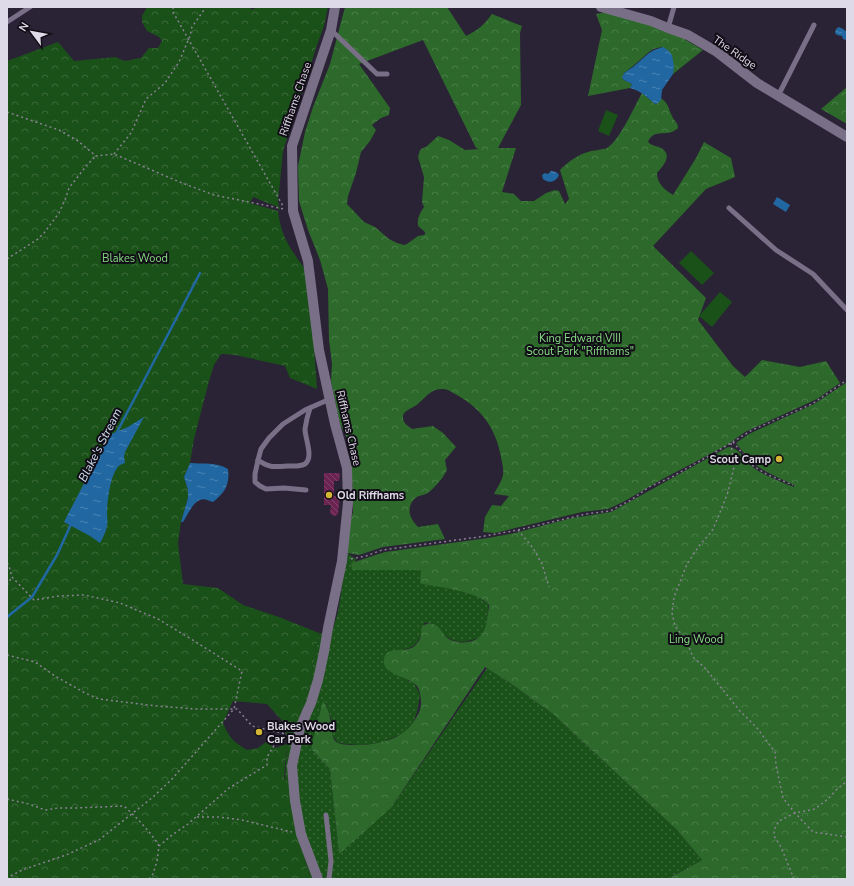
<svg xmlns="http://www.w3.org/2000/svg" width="854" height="886" font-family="'Nunito Sans',sans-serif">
  <defs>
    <pattern id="grass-dots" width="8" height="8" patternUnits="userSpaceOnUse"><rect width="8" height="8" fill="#1a5119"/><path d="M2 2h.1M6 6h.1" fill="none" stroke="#3b693a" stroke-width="1.8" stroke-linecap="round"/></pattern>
    <pattern id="forest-crowns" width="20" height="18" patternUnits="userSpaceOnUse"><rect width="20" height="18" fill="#2c692a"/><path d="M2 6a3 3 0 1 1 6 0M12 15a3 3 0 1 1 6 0" fill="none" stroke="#4a7e49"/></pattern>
    <pattern id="park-crowns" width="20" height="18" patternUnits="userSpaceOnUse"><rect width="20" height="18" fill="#1a5119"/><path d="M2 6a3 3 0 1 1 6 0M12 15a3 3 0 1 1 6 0" fill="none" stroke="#3b693a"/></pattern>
    <pattern id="water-ripples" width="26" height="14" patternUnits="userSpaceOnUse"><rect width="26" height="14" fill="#2168a2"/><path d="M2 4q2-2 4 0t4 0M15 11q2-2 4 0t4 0" fill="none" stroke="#4b84b3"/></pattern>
    <pattern id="building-back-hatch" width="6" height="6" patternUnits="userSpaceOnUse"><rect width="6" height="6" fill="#6b2452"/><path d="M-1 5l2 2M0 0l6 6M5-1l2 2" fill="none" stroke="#80436b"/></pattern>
  </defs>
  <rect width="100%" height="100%" fill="#2a2235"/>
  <path fill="url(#grass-dots)" d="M347 553 356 559 353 570H422L469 593 480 598 488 604C488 613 488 623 484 631 481 637 477 639 472 640 453 646 445 636 432 623H424C418 644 419 647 396 651L388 670 414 683 420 695 417 712 413 723 404 733 381 743 358 745 338 743 332 735 331 718 325 702 311 749 330 769 339 853 391 808 487 668 510 683 553 714 676 829 702 860 668 879H310L285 781 287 744 284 722 300 714 309 687 319 633 331 635 338 612Z"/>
  <g fill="url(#forest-crowns)" fill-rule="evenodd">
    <path d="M345 7H447L466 36C477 31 485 24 492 14L522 26 520 33 521 105 498 148H516L502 192 514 194 521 201H534L546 193 555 190 559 191 565 204 569 199 560 170C568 162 577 155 588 152 594 150 602 150 607 148 620 140 634 107 642 93L655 104 658 103 661 98C669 104 668 108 672 116 674 121 678 122 678 128 677 129 674 131 672 132 662 135 653 130 648 142 651 145 655 146 659 147 674 154 664 165 657 173 657 184 665 190 673 195L696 158 704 142 731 158 735 177 706 189 653 246 706 298 698 320 733 366 745 377 762 360 800 367 826 361 840 383 817 399 745 432 727 445 659 481 623 502 608 509 582 512 495 533 483 532 485 517 492 505 501 506 509 496 494 494C497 488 502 481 503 475 504 469 502 463 501 457 496 429 482 409 457 395 453 393 448 389 443 389 430 388 424 400 415 406 411 409 402 411 403 418 403 423 408 426 412 429L433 426 443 433 456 447 445 460 447 470C443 478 436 486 429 492 426 495 421 495 417 497 410 501 407 512 412 519 413 522 416 524 418 527L438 524 445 539 383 547 359 555 347 553 350 522 353 512V495L350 444 340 424 331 381 332 364 329 340 328 289 320 260 308 230 299 201 298 166 305 132 313 107 330 64ZM423 40 476 148 479 149 465 150 449 140 438 136 426 147 423 148 420 150 418 157 424 177 422 202 424 207C420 213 417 218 418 226L425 232V234L424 235 418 236 407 244 404 245 397 243 389 239 375 227 364 222 347 204 348 196 356 173 361 152 370 141 376 130 372 125 381 118 389 115 390 108 359 64Z"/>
    <polygon points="614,11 667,29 703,50 673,74 667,50 662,47 653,49 649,52 633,66 624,73 622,78 624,80 632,84 630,88 588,96 602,30 596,14"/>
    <polygon points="847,87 847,124 821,109"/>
    <path d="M847 382V879H668L702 860 676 829 553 714 510 683 485 667 391 808 339 854 330 769 311 749 323 701C327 706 329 712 330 718 332 725 330 739 338 743 343 745 353 745 359 745 382 744 404 739 416 718 419 713 421 709 421 703 421 697 420 688 415 684 406 676 381 674 384 659 387 642 409 658 419 641 421 637 421 631 422 626 426 624 429 622 433 624 441 626 442 635 449 639 454 642 461 643 467 642 487 640 487 621 489 605 480 592 439 587 422 584L420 583 421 570H352L351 563 385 552 488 538 515 533 526 530 572 518 611 512 728 447C740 447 745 462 754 468 765 476 781 482 794 487V485C782 479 768 474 757 466 749 460 742 451 736 443L749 434 814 404Z"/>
  </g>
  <path fill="url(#park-crowns)" d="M147 7H251V10L258 7H328L324 26 317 45 283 151 278 202 280 210H279L278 207 253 197 250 203 278 211C280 228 285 241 295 255 300 263 305 267 309 276L317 389 290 378 285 366 235 355 224 354H221L214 365 209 381 194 439 190 463 184 477 188 490V498L181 522 178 543 183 584 218 588 243 605 279 617 319 633 309 687 299 717 285 724 267 704 233 701 223 723C230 739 233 741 247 750L258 748 266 742 275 748 287 744 284 778 287 784 291 806 310 879H7V61L58 42 74 61 116 57C127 64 129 59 141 58L149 48H158L162 41 159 37 147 31 142 22V16Z"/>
  <g fill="#1a5119">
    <polygon points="606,110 618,115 609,136 598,131"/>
    <polygon points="691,251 714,273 702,285 679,263"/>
    <polygon points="720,292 732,302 712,327 699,316"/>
  </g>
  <g fill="url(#water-ripples)">
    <polygon points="839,27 843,29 847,32 846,40 843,39 842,36 837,35 835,33 836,29"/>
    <path d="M663 47 668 50 672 55 674 66 673 74 662 90 661 100 658 103 655 104C647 97 641 91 630 88L632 84 624 80 622 78 624 73 633 67 649 53 654 50Z"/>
    <path d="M551 171C554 171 557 172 559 175 556 182 549 184 543 179L542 175 545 173 548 174Z"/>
    <polygon points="777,197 790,205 786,212 773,204"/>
    <path d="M144 417 125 452 124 457 125 463C122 464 119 465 117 468 110 478 107 501 107 513 107 517 108 522 107 526 106 532 103 537 100 543L90 536 64 522 109 435 128 427Z"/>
    <path d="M190 463C202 464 217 462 228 469 230 484 225 493 213 502 209 501 204 498 200 500 193 502 187 516 183 522H181L188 498V490L184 477Z"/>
  </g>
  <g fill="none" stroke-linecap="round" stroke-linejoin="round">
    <g stroke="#2168a2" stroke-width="2.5">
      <polyline points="116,434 200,273"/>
      <polyline points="7,617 32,597 57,555 72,522"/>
    </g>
  </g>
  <polygon fill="url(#building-back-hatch)" points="324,473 340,473 339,481 334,481 334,496 340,496 338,514 335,516 332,515 330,513 331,505 324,505"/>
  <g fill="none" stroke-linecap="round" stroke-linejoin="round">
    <g stroke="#888292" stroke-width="1.5" stroke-dasharray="2 3" stroke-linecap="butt">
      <polyline points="173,7 173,12 283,206"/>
      <polyline points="7,112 59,130 78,141 96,156 114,154 182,183 214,195 284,209"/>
      <polyline points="114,154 131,133 146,99 165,83 179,62 190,36 192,27 206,7"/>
      <polyline points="7,259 38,239 44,233 59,213 65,200 69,188 87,165 96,156"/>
      <polyline points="733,442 753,466 768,475 793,485"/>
      <polyline points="731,443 734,467 728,492 719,515 712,531 699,546 687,564 674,597 672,613 675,626 686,640 693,657 705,668 740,711 757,728 775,752 776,765 783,798 795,813 813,832 847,837"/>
      <polyline points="518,530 533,548 542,564 549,587"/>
      <polyline points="351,559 366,556 382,550 479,537 518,530 586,514 610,511 631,500 649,487 672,477 731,443 752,430 812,404 847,380"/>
      <polyline points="7,563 9,566 12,577 34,600 59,596 84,595 120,603 158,619 191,639 242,671 234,709 171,780 153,797 99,840 66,855 22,870 7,878"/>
      <polyline points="7,585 12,577"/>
      <polyline points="7,655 35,662 55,676 85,693 99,699 157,706 195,709 237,709 252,726 282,733 289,736"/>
      <path d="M7 799 29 804 45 810 58 808H75L124 806C137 818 150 831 159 846"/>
      <polyline points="197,817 218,817 242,820 292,832"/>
      <polyline points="149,879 153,874 157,861 159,846 172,835 188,824 229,788 267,765 267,757 275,744"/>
      <polyline points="794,879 781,847 774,836 774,830 779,821 795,813 815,809 828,799 835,791 847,781"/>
    </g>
    <g stroke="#796f86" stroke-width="5">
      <polyline points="7,22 30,7"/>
      <polyline points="668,28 674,7"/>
      <polyline points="331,30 377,74 387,74"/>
      <polyline points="778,96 814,25"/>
      <polyline points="729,208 776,250 813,274 847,310"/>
      <path d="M258 460C269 468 274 467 287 466 292 466 300 467 305 464 314 457 305 439 305 429 306 422 308 414 310 408"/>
      <polyline points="306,490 284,488 266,489 260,486 255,482 255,474 258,460 261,449 269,438 283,424 305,410 330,399"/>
      <polyline points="326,815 331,861 329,879"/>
    </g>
    <g stroke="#796f86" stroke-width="10">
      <polyline points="601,7 651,21 668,28 688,35 717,52 757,83 847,137"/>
      <polyline points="318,879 301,834 295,801 292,766 300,728 311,703 318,680 324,652 328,628 342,561 348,503 347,468 335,424 319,350 308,261 293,211 292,146 331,30 335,7"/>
    </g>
  </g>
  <g fill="#d3b635" stroke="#110d16" stroke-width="1.5">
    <circle cx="779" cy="459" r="4"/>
    <circle cx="329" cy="495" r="4"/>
    <circle cx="259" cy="732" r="4"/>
  </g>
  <g text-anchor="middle" stroke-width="4" stroke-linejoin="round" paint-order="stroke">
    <g font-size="11" fill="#dfdae7" stroke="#110d16">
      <text transform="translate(735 52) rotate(35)" y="4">The Ridge</text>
      <text transform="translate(295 99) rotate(-71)" y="4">Riffhams Chase</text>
      <text transform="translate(349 428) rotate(77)" y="4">Riffhams Chase</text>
    </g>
    <g font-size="11" fill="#87db83" stroke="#110d16">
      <text x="135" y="262">Blakes Wood</text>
      <text x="580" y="342">King Edward VIII<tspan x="580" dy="13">Scout Park "Riffhams"</tspan></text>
      <text x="696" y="643">Ling Wood</text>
    </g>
    <g font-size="11" font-weight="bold" fill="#dfdae7" stroke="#110d16" text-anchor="start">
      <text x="771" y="463" text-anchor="end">Scout Camp</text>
      <text x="337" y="499">Old Riffhams</text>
      <text x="267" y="730">Blakes Wood<tspan x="267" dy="13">Car Park</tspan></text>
    </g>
    <g font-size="12" font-style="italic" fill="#d1e1f2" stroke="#110d16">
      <text transform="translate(100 445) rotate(-63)" y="4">Blake's Stream</text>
    </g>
  </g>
  <rect width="854" height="886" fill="none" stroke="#dfdae7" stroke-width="16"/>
  <g transform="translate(32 32) rotate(302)" stroke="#110d16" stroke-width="3" paint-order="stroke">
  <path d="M0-3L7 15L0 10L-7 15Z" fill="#dfdae7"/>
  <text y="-6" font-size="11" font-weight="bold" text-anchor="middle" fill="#dfdae7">N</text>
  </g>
</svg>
